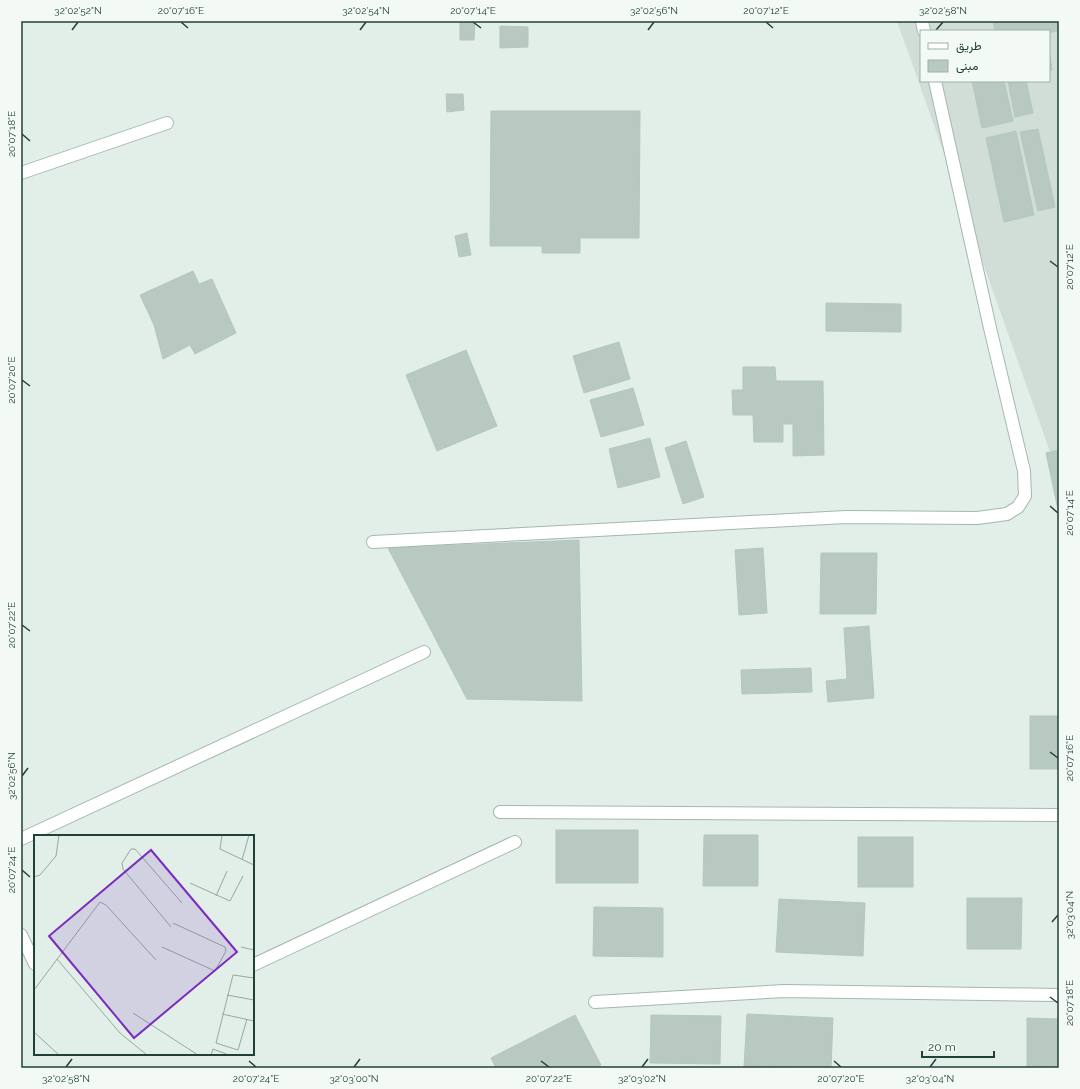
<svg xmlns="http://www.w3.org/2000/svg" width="1080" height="1089" font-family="Raleway,Vazirmatn,sans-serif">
  <rect width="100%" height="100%" fill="#e2eee8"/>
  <path fill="#d0ded7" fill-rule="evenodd" d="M897 21H1059V477ZM921 31H1049V81H921Z"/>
  <g fill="#b7c9c1" stroke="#b3c8bf">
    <polygon points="460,21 475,21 474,40 460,40"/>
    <polygon points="993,21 1059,21 1059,30 1049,33 1049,31 995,31"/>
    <polygon points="500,26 528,27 528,47 500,48"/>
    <polygon points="1049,48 1052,70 1049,70"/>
    <polygon points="972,81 1004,81 1013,121 982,128"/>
    <polygon points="1008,81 1026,81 1033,113 1015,117"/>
    <polygon points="446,94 463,94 464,110 447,112"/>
    <polygon points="491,111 640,111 639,238 580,238 580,253 542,253 542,246 490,246"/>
    <polygon points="1038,129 1055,207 1038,211 1020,132"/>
    <polygon points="1016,131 1034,215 1004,222 986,138"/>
    <polygon points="467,233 471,255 459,257 455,236"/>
    <polygon points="193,271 199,284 212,279 236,333 195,354 190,345 163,359 154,325 140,295"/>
    <polygon points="826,303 901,304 901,332 826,331"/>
    <polygon points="619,342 630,379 584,393 573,356"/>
    <polygon points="466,350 497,426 437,451 406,375"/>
    <polygon points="743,367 775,367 776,381 823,381 824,455 793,456 793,424 783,424 783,442 754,442 753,415 733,415 732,390 743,390"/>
    <polygon points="633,388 644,425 601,437 590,400"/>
    <polygon points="650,438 660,477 618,488 609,449"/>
    <polygon points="686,441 704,497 683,504 665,448"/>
    <polygon points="1059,450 1059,514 1046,453"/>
    <polygon points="579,540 582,701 467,699 388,548"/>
    <polygon points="763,548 767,613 739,615 735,550"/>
    <polygon points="821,553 877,553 876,614 820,614"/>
    <polygon points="869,626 874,698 828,702 826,681 847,679 844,628"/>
    <polygon points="811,668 812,692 742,694 741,670"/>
    <rect x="1030" y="716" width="29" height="53"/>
    <rect x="556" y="830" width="82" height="53"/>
    <polygon points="704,835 758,835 758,886 703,886"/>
    <rect x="858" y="837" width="55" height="50"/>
    <polygon points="967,898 1022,898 1021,949 967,949"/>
    <polygon points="779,899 865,903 863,956 776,952"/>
    <polygon points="594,907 663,908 663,957 593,956"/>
    <polygon points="747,1014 833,1018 831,1068 744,1067"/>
    <polygon points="575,1015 601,1065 594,1068 496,1068 491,1058"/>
    <polygon points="651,1015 721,1016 720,1064 650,1063"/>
    <polygon points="1027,1018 1059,1019 1059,1068 1027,1067"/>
  </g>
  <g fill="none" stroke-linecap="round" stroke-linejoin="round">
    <g stroke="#a4b7af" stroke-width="14">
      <g id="service">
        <polyline points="21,839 424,652"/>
        <polyline points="21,935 35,964"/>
        <polyline points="253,965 515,842"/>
      </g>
    </g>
    <g stroke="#a4b7af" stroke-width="14">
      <g id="minor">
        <polyline points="922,21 924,31"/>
        <polyline points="21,173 167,123"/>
        <polyline points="373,542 846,517 977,518 1007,514 1018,507 1025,496 1024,471 990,328 935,81"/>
        <polyline points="500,812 1059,815"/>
        <polyline points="595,1002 784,991 1059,995"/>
      </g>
    </g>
    <use href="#service" stroke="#fff" stroke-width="12"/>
    <use href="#minor" stroke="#fff" stroke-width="12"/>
  </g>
  <path fill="none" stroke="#1f4137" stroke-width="1.5" d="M181 22 188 28M473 22 481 28M766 22 773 28M72 30 78 22M360 30 366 22M648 30 654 22M936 30 943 22M22 134 30 141M1050 261 1058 267M22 380 30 386M1050 506 1058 513M22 625 30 631M1050 752 1058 758M22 776 28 768M22 870 30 877M1052 922 1058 915M1050 997 1058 1003M249 1061 256 1067M541 1061 549 1067M834 1061 841 1067M66 1067 72 1059M354 1067 360 1059M642 1067 648 1059M930 1067 936 1059"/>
  <g transform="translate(34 835)">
    <rect width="220" height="220" fill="#e2eee8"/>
    <path fill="none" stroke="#94a9a1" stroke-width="1" d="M188 0 186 14 220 30M208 25 215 0M0 42 6 40 22 21 25 0M156 48 196 66 209 41M182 61 193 36M137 92 89 34 88 28 97 14H101L148 68M128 112 181 136 192 116 191 112 139 88M207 112 220 115M23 124 86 198 113 220M0 155 66 67 72 70 122 125M193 160 220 165M99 178 164 220M188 179 220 186M213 184 204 215 182 208 199 140 220 143M0 197 25 220M177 220 179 214 195 220"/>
    <path fill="#7b2cbf" fill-opacity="0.15" stroke="#7b2cbf" stroke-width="2" d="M117 15 203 117 100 203 15 101Z"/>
    <rect width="220" height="220" fill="none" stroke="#1f4137" stroke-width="2"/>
  </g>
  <rect width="1080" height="1089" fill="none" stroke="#f3faf6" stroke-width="44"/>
  <rect x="920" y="30" width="130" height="52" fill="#f3faf6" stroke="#9eb0aa"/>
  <rect x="928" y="43" width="20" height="6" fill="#ffffff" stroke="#9eb0aa"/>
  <text x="956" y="50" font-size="12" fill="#1f4137">طريق</text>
  <rect x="928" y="60" width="20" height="12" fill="#b7c9c1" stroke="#9eb0aa"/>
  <text x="956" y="70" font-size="12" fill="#1f4137">مبنى</text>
  <path d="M922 1051v6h72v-6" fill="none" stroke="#1f4137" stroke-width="2"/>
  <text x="928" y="1051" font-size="12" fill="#1f4137" stroke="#f3faf6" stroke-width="3" paint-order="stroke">20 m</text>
  <rect x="22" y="22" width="1036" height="1045" fill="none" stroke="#1f4137" stroke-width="1.5"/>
  <g font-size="10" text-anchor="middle" fill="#1f4137">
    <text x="78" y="14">32°02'52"N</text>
    <text x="181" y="14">20°07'16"E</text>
    <text x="366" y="14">32°02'54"N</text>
    <text x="473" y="14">20°07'14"E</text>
    <text x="654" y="14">32°02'56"N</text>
    <text x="766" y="14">20°07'12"E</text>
    <text x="943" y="14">32°02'58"N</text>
    <text transform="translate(11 134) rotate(-90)" y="4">20°07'18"E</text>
    <text transform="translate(1069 267) rotate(-90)" y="4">20°07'12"E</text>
    <text transform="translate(11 380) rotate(-90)" y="4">20°07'20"E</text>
    <text transform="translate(1069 513) rotate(-90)" y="4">20°07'14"E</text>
    <text transform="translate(11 625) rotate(-90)" y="4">20°07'22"E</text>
    <text transform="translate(1069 758) rotate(-90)" y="4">20°07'16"E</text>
    <text transform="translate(11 776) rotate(-90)" y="4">32°02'56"N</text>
    <text transform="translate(11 870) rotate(-90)" y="4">20°07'24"E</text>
    <text transform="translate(1069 915) rotate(-90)" y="4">32°03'04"N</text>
    <text transform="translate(1069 1003) rotate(-90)" y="4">20°07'18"E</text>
    <text x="66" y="1082">32°02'58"N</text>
    <text x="256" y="1082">20°07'24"E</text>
    <text x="354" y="1082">32°03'00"N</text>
    <text x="549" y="1082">20°07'22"E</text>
    <text x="642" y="1082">32°03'02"N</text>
    <text x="841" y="1082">20°07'20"E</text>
    <text x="930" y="1082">32°03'04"N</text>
  </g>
</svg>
